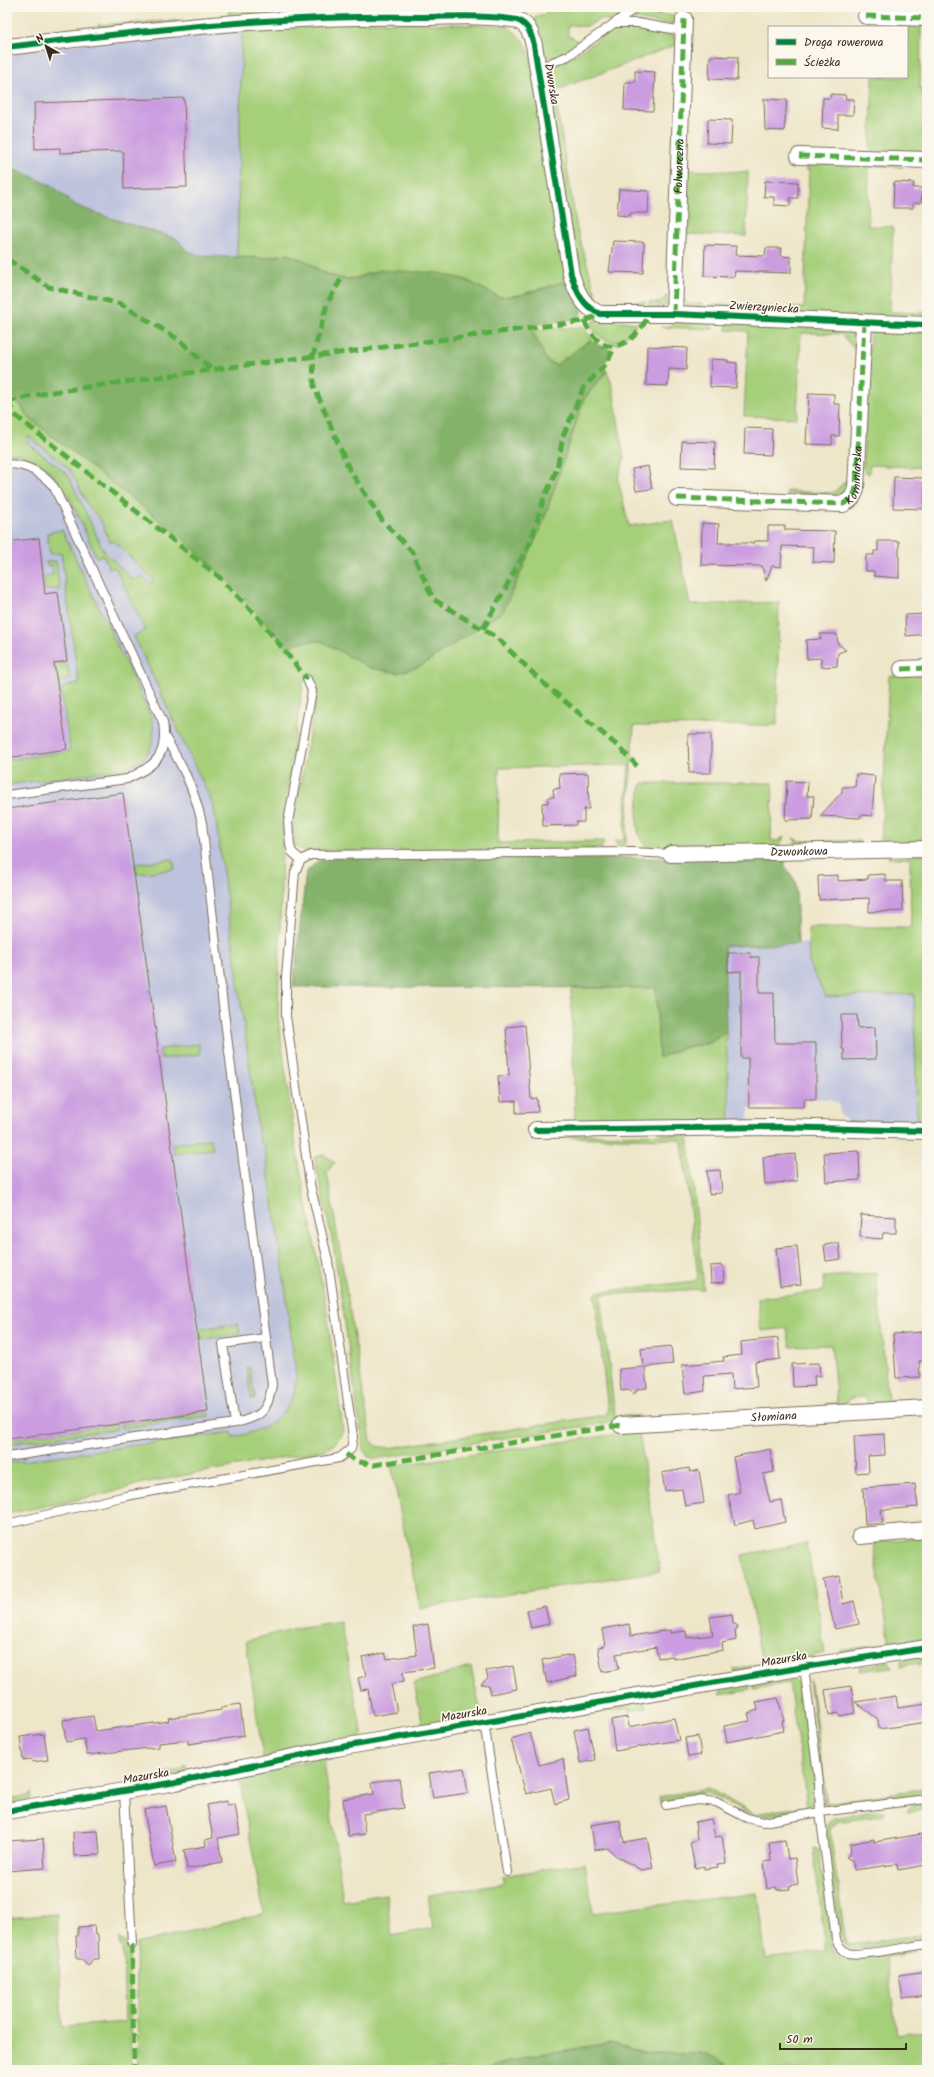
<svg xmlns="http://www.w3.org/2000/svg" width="934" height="2077" font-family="Kalam,sans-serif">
  <rect width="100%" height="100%" fill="#fbf7ec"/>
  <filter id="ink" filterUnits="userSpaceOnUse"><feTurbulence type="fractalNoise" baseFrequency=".025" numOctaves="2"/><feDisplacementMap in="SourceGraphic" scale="8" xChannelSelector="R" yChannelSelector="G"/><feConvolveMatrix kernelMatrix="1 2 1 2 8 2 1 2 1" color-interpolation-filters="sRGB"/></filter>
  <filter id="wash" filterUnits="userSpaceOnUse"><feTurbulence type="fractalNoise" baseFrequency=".012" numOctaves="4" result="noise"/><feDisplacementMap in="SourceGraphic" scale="16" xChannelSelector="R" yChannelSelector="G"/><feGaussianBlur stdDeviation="0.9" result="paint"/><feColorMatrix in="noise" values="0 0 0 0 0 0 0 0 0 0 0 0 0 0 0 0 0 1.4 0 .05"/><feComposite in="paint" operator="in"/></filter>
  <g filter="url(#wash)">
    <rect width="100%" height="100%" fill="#eee6c9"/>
    <g fill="#bec3dd">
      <polygon points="242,27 237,257 201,256 186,250 177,239 107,217 77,206 55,188 25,173 7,167 7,52"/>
      <polygon points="7,419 224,595 303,683 285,806 282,847 278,1017 296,1147 326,1306 343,1430 334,1445 325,1450 7,1508"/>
      <polygon points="808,943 809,964 826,997 914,994 917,1122 847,1122 840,1114 839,1103 832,1101 830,1099 805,1099 804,1107 749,1107 749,1123 730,1123 724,946"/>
    </g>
    <g fill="#a6cf7a" stroke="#707c4c" fill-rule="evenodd">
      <polygon points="228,7 336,7 229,16"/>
      <path d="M546 7H632L611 22C597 16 598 22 587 26 582 27 575 25 570 25L568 28V35L578 41V43C569 51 561 57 548 57 539 46 534 30 536 16L546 14Z"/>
      <path d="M644 7H666L657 15H677V21C665 27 644 19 630 19L629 17Z"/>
      <polygon points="183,20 178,22 98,29 98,25"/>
      <path d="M350 21 508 26 524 41 529 52 567 281 520 295 499 297 466 280 368 273C333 290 320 264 289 255 282 253 272 257 265 258 256 259 246 257 237 257L242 27Z"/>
      <polygon points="927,22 927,26 921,26 920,89 927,89 927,153 870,151 873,77 907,77 907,27 876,27 876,24"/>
      <polygon points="634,27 653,30 674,36 676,45 554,91 577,229 598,301 604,302 604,308 591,301 579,280 546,77 553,68 609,33 616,29"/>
      <polygon points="855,162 903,167 869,166 868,226 893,227 890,312 927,313 927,319 789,314 789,307 804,308 809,170 805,170 811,163 838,163 840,166 854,166"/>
      <polygon points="683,170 748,172 746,236 684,234 681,298 689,304 702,304 702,310 688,311 680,304"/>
      <polygon points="667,295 666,306 649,309 649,302 659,303"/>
      <polygon points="618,302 645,302 645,309 618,308"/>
      <polygon points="712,305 734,305 734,312 712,310"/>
      <polygon points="737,305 774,307 774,314 737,312"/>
      <path d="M603 318 636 323C635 327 632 330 629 333 625 337 620 341 615 342 605 343 589 331 593 321Z"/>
      <path d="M680 320C691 321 709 317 713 329L661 327 671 326 673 322Z"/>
      <polygon points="727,324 848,329 856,338 855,350 841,334 801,333 797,418 744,416 748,331 727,330"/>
      <polygon points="583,327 592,339 556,365 547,361 532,330"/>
      <polygon points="873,331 927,331 927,468 870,465 869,474 865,472 863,467 870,333"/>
      <path d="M607 371 613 388 624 459 618 479 629 526 673 520 690 605 779 602 777 725 634 726 626 842 622 847H618L615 841 624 840 629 765 499 768 498 843 604 841 601 849 303 851 294 845 292 831 318 686 309 675 303 683 285 806 282 847 278 1017 296 1147 326 1306 343 1430C339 1440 334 1445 325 1450L143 1483 110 1493 7 1514V1463L232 1432 233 1437C266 1431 296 1414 296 1376L283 1270 264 1144 260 1143 214 807 134 636 145 630 115 567 110 569 103 555 97 558C77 517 61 455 7 453V392L15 397 29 418 181 537 236 588 257 611 299 642 322 641 421 666 503 611 542 525 584 399ZM28 436 70 470 90 509 100 519 110 542 114 541 153 580 150 583 142 576 133 580 104 551 68 475 28 443Z"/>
      <polygon points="849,478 851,485 836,496 787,494 786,491 833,493"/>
      <path d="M62 530 151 716C158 741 150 761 124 769L7 785V760L70 751 61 690 66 686 79 684 61 553 50 554 47 533Z"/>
      <polygon points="56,561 60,592 58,589 45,590 43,576 53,575 52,565 47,566 46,562"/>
      <polygon points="59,662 60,665 67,664 70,680 57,682 54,663"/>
      <polygon points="927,675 927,844 881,844 889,676"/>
      <path d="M643 783H773L771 840 777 841 784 837 779 847 649 849C630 836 639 805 641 784Z"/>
      <polygon points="793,838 799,841 860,841 859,846 800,847"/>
      <polygon points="891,854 927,854 927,1125 847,1122 917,1122 914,994 826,997 809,964 808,927 911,927 910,858 888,858"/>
      <polygon points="173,859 175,869 137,874 135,864"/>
      <polygon points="571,988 656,988 659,1058 682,1048 710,1043 726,1032 730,1123 573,1122 575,1121"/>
      <polygon points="199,1044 200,1054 161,1059 160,1049"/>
      <polygon points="688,1134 704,1289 601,1295 615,1416 640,1416 639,1419 496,1439 376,1459 368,1457 363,1448 334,1248 314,1157 324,1155 335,1162 327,1172 371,1440 377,1446 389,1448 605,1415 608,1411 595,1295 597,1292 695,1281 698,1277 682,1142 678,1139 530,1137 530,1135"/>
      <polygon points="211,1139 213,1149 174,1154 173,1144"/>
      <polygon points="876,1273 888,1400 893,1400 891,1406 870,1405 864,1397 850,1398 844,1408 832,1408 826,1404 837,1403 831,1345 790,1346 787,1328 761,1331 758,1298 824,1291 823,1277"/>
      <polygon points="238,1324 240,1333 239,1334 200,1340 199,1329"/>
      <polygon points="247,1368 250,1368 255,1398 251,1399"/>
      <polygon points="208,1412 209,1416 121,1428 120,1424"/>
      <polygon points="116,1424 117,1429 7,1444 7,1439"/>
      <polygon points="639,1431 660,1571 420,1608 391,1466"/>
      <polygon points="927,1536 927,1641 844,1655 840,1651 890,1643 873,1543"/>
      <polygon points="807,1543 825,1653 815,1655 814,1660 736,1673 733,1669 762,1664 742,1555"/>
      <polygon points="340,1621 363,1738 263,1758 246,1641 296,1628"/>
      <polygon points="920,1656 922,1659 927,1658 927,1662 900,1666 901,1661 904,1658"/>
      <polygon points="889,1662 893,1667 860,1671 861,1666"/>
      <polygon points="471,1667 481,1713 423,1725 414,1683"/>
      <path d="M789 1676C796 1679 800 1685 802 1692 807 1707 817 1791 813 1803 812 1806 810 1808 807 1810L755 1817 708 1793 660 1802 659 1797 708 1788 753 1814 807 1806 789 1683 754 1689 753 1681Z"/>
      <polygon points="810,1678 827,1803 927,1788 927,1794 833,1808 825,1804 809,1679"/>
      <polygon points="749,1682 750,1690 720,1695 722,1686"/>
      <polygon points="644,1700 647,1708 629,1711 629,1708 602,1712 602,1710"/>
      <polygon points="348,1753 351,1755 324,1761 343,1901 386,1894 392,1936 433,1928 428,1895 503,1883 503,1876 585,1863 593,1913 757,1893 766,1959 826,1950 813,1849 819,1850 831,1944 836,1956 843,1959 913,1950 914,1953 886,1957 897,2034 927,2030 927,2070 730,2070 725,2063 700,2053 646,2053 611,2043 529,2056 481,2070 138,2070 136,1944 264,1914 239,1778 203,1786 205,1782"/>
      <polygon points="186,1764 186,1773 164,1780 163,1773 180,1770"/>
      <polygon points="31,1792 30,1800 7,1804 7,1799 28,1796"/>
      <polygon points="927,1803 927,1809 907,1812 911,1805"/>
      <polygon points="880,1810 884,1812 885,1815 837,1822 830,1830 846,1945 927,1934 927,1940 854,1949 846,1945 839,1933 826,1832 827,1824 834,1818"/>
      <polygon points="57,1914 62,2027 125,2022 123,1949 119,1944 119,1939 125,1942 129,1948 131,2070 7,2070 7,1918"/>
    </g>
    <g fill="#84b26a" stroke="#606e44">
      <polygon points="7,167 25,173 55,188 77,206 107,217 177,239 186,250 201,256 264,258 287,254 308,262 321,272 341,279 356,279 380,270 439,273 466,280 499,297 520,295 567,281 581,307 581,314 576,319 532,325 532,330 547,361 556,365 592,339 598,345 611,350 608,358 602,365 607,371 584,399 542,525 503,611 421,666 398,673 370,668 321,641 299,642 288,649 236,588 181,537 29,418 15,397 7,392"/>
      <polygon points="330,858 785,858 785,866 796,882 798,944 724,946 726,1032 710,1043 682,1048 659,1058 656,988 293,987 306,872 316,862"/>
      <path d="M611 2043C623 2046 635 2052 647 2053 676 2055 710 2044 730 2070H481L529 2056Z"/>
    </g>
    <g id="blocks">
      <g fill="#cb9de0">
        <polygon points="710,56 738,57 737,80 709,79"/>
        <polygon points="635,71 655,72 653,111 624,110 625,82 635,82"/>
        <polygon points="831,94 845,95 846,99 854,99 853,115 838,115 838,129 822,128 823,98 830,98"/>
        <polygon points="184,98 187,187 124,189 123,151 60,153 60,148 35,149 34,103"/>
        <polygon points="764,99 787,100 784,131 765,130"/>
        <polygon points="708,119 732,120 731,144 707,143"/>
        <polygon points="765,181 798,182 798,198 790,198 790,206 774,205 774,197 764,197"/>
        <polygon points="894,182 914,183 913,188 922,188 921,203 913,203 913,208 893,208"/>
        <polygon points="619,189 649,191 648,213 630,213 630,216 617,215"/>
        <polygon points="613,241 644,242 643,273 609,272"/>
        <polygon points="705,245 736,246 735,255 765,256 766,248 782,248 781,256 791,257 791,273 735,271 734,277 704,276"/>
        <polygon points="647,346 687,348 686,370 669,369 668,386 646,385"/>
        <polygon points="711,359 728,360 727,362 737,363 736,388 710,387"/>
        <polygon points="809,393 834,394 834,404 840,404 839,436 832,436 832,445 806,444"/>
        <polygon points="745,428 772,429 771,455 744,454"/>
        <polygon points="682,441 715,442 714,468 681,467"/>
        <polygon points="648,466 652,489 636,491 632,469"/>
        <polygon points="894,477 925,478 924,509 893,508"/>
        <polygon points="702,523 719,524 718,543 754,543 754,541 768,541 768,526 785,526 785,530 835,531 834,563 813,562 814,547 782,546 781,567 772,566 766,581 762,566 701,565"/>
        <polygon points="39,538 45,594 58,592 67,661 54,663 67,749 7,758 7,542"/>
        <polygon points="878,541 899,541 899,578 874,576 874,571 866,571 866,555 874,555 874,551 878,551"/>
        <polygon points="927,614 927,634 906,636 905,615"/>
        <polygon points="820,634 837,634 838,644 846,650 838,653 837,666 821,667 821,658 807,659 806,640 821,639"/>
        <polygon points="688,734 711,734 711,773 689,773"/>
        <polygon points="588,773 589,809 584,809 584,822 576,822 576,825 543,826 542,803 548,803 548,797 554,797 553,789 560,788 559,774"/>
        <polygon points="856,774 875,776 872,816 861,815 860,818 820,816 842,792 842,787 855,787"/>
        <polygon points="787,781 808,782 807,796 814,796 812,819 785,820"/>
        <polygon points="123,793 208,1412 7,1439 7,809"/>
        <polygon points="885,874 886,881 902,881 903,911 869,912 869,898 819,900 818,876 838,875 838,881 868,879 868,875"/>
        <polygon points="728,953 750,953 751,957 759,957 759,993 774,993 775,1043 816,1043 816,1099 804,1099 804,1107 749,1107 748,1058 741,1058 741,971 728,972"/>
        <polygon points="841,1015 857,1015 858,1028 875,1027 876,1059 844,1060 844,1049 842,1049"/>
        <polygon points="525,1025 531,1099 537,1098 538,1112 516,1113 516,1101 500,1102 498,1076 509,1075 506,1027"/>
        <polygon points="859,1151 860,1180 826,1182 824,1153"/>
        <polygon points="795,1154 797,1181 765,1184 763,1157"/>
        <polygon points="720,1170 722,1193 709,1194 707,1171"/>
        <polygon points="861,1215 896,1217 896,1233 883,1233 882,1239 860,1237"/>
        <polygon points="839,1243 841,1259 826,1261 824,1245"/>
        <polygon points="797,1246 801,1284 780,1286 776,1248"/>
        <polygon points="723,1265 724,1282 711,1283 710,1266"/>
        <polygon points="924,1332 926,1361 919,1361 920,1377 896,1378 893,1334"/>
        <polygon points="778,1338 780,1359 755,1362 757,1387 732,1389 731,1374 704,1376 705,1391 685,1394 682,1365 724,1361 723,1357 742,1355 741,1342"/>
        <polygon points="671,1346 673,1364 645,1367 647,1388 638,1389 634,1394 629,1390 621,1391 619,1369 643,1367 641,1349"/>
        <polygon points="819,1363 820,1376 814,1376 815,1386 793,1387 792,1364"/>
        <polygon points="884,1434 885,1455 868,1456 869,1472 856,1473 854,1436"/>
        <polygon points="770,1449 774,1472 763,1474 770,1502 781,1500 785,1522 755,1529 753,1520 735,1525 728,1495 740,1492 733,1457"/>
        <polygon points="689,1468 690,1472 699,1470 704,1503 685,1506 682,1489 665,1491 662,1473"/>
        <polygon points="915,1484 918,1507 881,1510 883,1523 865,1525 863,1488"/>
        <polygon points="839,1576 843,1604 854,1601 859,1624 835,1629 823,1579"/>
        <polygon points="545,1606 549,1624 531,1628 527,1610"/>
        <polygon points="732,1614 733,1623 738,1626 735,1631 736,1640 722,1643 723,1650 673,1659 673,1656 658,1658 656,1647 616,1654 619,1669 602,1672 598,1647 605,1646 602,1629 629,1624 631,1636 670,1630 670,1633 686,1631 687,1638 713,1635 710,1617"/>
        <polygon points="428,1624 434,1668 403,1672 404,1681 391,1684 397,1712 373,1716 368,1689 361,1690 358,1678 366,1676 362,1657 385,1653 387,1659 417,1655 413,1627"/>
        <polygon points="567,1655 567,1656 573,1655 577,1676 547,1683 542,1660"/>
        <polygon points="513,1666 517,1689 491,1694 489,1686 481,1684 488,1678 486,1671"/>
        <polygon points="851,1686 855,1713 839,1716 838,1713 829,1715 825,1690"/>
        <polygon points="896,1696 898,1708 927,1704 927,1722 879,1729 878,1719 855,1702"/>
        <polygon points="778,1698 784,1721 782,1721 784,1731 727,1742 724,1726 750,1721 748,1713 758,1710 756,1702"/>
        <polygon points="240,1704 244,1736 188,1744 188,1740 159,1743 159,1747 87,1755 84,1739 66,1742 63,1720 93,1716 96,1731 169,1721 168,1718 221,1710 221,1707"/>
        <polygon points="627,1717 629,1727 674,1718 679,1740 615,1751 611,1720"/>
        <polygon points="588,1727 595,1760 580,1763 574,1730"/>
        <polygon points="530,1733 539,1765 563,1759 569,1800 555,1804 551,1788 526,1794 511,1739"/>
        <polygon points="44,1734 48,1760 32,1762 31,1759 23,1760 20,1737"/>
        <polygon points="698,1736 701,1755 688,1757 685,1738"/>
        <polygon points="464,1768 468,1793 433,1798 429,1773"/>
        <polygon points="399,1778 404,1808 363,1814 365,1834 348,1836 343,1799 374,1794 372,1782"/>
        <polygon points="227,1801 227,1805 235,1804 240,1834 218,1838 222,1862 187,1869 184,1850 206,1846 205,1840 213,1838 207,1805"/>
        <polygon points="166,1806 176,1862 154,1866 144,1810"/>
        <polygon points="711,1819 715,1837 722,1836 726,1863 717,1864 718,1867 704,1869 704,1866 695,1868 690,1842 697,1840 695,1822"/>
        <polygon points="620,1820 624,1842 647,1838 653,1868 641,1870 615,1855 608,1848 595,1850 591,1825"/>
        <polygon points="98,1831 100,1855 74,1856 73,1832"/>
        <polygon points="922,1834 926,1865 898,1870 897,1864 854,1870 853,1861 846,1857 851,1853 850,1844 874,1839 874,1842"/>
        <polygon points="43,1839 45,1868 7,1871 7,1841"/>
        <polygon points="785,1840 788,1859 795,1858 798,1884 789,1886 790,1889 777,1890 776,1887 767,1889 764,1862 771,1861 769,1842"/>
        <polygon points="95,1926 96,1935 98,1935 99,1959 93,1959 88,1966 82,1959 77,1959 76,1936 78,1936 78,1927"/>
        <polygon points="927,1971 927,1996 903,1999 899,1975"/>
      </g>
    </g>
  </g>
  <g filter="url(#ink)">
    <use href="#blocks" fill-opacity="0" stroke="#7a6c5a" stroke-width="1"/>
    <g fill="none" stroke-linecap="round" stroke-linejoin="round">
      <g stroke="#7a6c5a" stroke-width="10">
        <g id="lane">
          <polyline points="616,23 638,23 683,31"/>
          <polyline points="538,68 568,56 637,7"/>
          <path d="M7 464C26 464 42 473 54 487L163 722C168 756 156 765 127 779L7 795"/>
          <polyline points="301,860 292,852 290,845 288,822 312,691 307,679"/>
          <polyline points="235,1423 223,1344 265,1338"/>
          <path d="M7 1457 235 1423C261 1417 268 1412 272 1385L223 1005 202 823C194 788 183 767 165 737"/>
          <polyline points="7,1524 126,1496 339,1458 351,1449 353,1437 328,1261 310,1184 286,1016 286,977 295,872 301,860 311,855 632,852 671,854"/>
          <polyline points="484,1722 507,1872"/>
          <polyline points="124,1792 132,1944"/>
          <path d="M927 1799 820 1812 836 1939C838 1945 842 1950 848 1953 862 1957 910 1946 927 1944"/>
          <polyline points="666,1805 698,1800 716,1802 747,1818 763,1822 820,1812 819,1782 804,1667"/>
        </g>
      </g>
      <g stroke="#7a6c5a" stroke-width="18">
        <g id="street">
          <polyline points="866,16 927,18"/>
          <path d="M7 47C142 31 275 15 412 17 446 17 483 14 517 20 529 25 531 34 534 45L571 274C576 291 583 307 600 314H674L927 325"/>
          <polyline points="799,156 927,160"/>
          <path id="s1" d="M674 314 684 19"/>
          <path id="s2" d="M677 498 843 504C851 500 854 497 856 488L864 323"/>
          <polyline points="902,669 927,668"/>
          <path id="s3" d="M671 854 927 849"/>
          <polyline points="536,1130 778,1127 927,1131"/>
          <path id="s4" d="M621 1425 927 1408"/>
          <polyline points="860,1536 927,1530"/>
          <polyline points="7,1811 176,1782 331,1749 804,1667 927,1648"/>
        </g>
      </g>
      <use href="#lane" stroke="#fff" stroke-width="8"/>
      <use href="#street" stroke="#fff" stroke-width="16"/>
      <g stroke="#55ab43" stroke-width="5" stroke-dasharray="10 5" stroke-linecap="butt">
        <polyline points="866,16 927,18"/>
        <polyline points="799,156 927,160"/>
        <polyline points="7,259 49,287 121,304 178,339 212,370"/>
        <polyline points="341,279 327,304 313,356 314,386 349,469 382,520 412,552 433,599 497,638 540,680 620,748 637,766"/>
        <polyline points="674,314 684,19"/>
        <path d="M584 321C588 329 594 338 601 343 621 355 642 331 649 314"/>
        <polyline points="7,402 45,393 231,367 584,321 601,314"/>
        <polyline points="7,402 16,416 218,576 255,614 307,679"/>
        <path d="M677 498 843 504C851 500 854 497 856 488L864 323"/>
        <polyline points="483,629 531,541 543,501 557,469 563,436 584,387 607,363 615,346"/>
        <polyline points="902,669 927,668"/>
        <polyline points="346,1454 355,1461 374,1465 621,1425"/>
        <polyline points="132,1944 134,2070"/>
      </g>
      <g stroke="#fbf7ec" stroke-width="8">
        <g id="cycleway">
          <path d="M7 47C142 31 275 15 412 17 446 17 483 14 517 20 529 25 531 34 534 45L571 274C576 291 583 307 600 314H674L927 325"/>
          <polyline points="536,1130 778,1127 927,1131"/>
          <polyline points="7,1811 176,1782 331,1749 804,1667 927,1648"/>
        </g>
      </g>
      <use href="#cycleway" stroke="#00873e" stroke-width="6"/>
    </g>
  </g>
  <g text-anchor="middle" stroke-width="3.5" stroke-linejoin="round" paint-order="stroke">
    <g font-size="12" fill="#3b2a1e" stroke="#fbf7ec">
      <text transform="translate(552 84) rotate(81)" y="4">Dworska</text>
      <text dy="4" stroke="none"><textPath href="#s1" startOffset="148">Folwarczna</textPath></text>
      <text transform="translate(764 307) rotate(3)" y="4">Zwierzyniecka</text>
      <text dy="4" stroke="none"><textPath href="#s2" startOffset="200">Kominiarska</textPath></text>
      <text dy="4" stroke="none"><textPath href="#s3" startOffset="128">Dzwonkowa</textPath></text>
      <text dy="4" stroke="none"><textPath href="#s4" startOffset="153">Słomiana</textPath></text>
      <text transform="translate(784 1659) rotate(-10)" y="4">Mazurska</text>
      <text transform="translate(464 1714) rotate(-10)" y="4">Mazurska</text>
      <text transform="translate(146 1776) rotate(-10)" y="4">Mazurska</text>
    </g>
  </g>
  <rect width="934" height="2077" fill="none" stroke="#fbf7ec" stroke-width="24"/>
  <rect x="768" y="26" width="140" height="52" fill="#fbf7ec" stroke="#aea59a"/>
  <rect x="776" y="39" width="20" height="6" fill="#00873e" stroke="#aea59a"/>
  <text x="804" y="46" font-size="12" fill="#3b2a1e">Droga rowerowa</text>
  <rect x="776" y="59" width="20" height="6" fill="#55ab43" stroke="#aea59a"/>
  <text x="804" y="66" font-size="12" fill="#3b2a1e">Ścieżka</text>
  <g transform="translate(46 46) rotate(321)" stroke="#fbf7ec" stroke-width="3" paint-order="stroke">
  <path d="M0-3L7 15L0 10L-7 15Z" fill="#3b2a1e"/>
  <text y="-6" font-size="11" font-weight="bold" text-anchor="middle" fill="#3b2a1e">N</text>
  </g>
  <path d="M780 2043v6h126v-6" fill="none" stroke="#3b2a1e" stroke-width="2"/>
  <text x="786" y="2043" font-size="12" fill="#3b2a1e" stroke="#fbf7ec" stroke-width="3" paint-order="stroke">50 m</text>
</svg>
